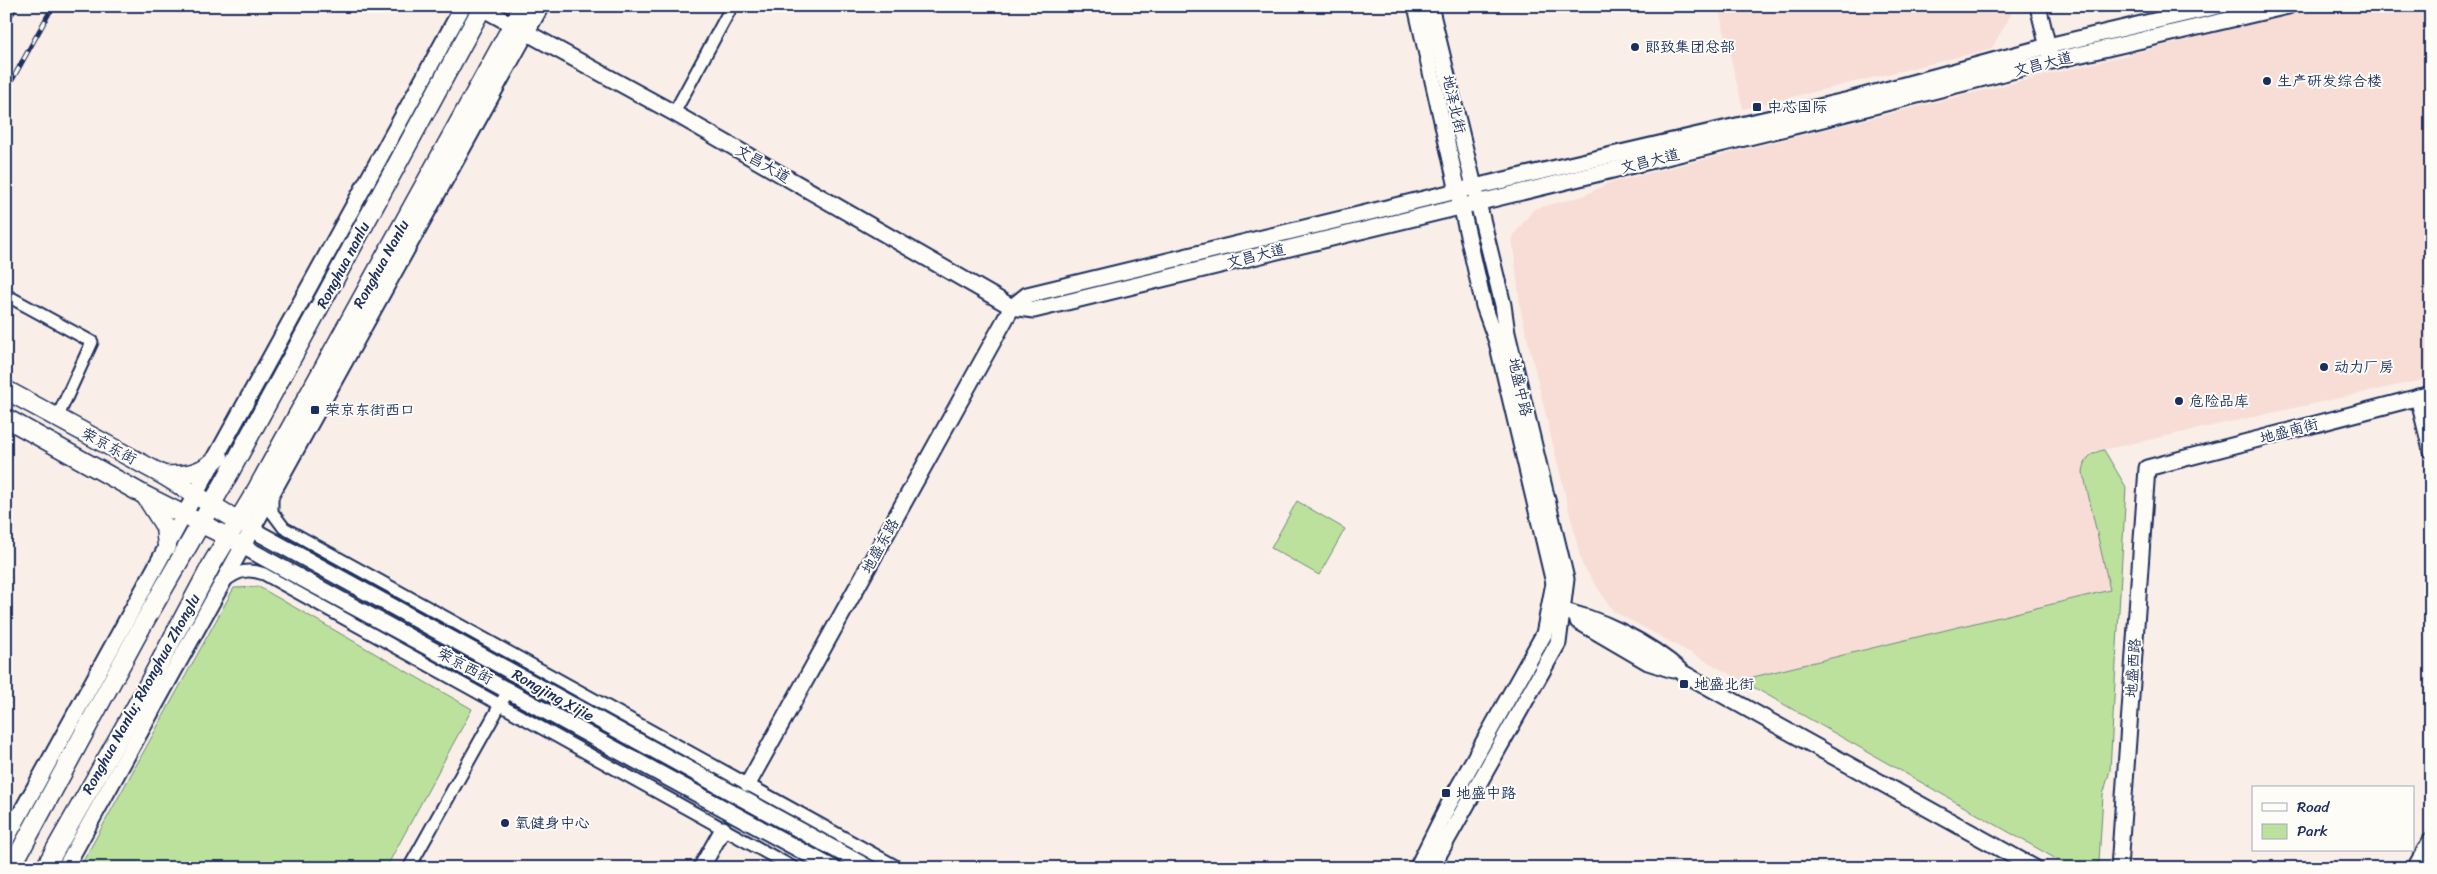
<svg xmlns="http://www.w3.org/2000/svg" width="2437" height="874" font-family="Sriracha,'LXGW WenKai TC',sans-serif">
  <rect width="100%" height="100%" fill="#faeee8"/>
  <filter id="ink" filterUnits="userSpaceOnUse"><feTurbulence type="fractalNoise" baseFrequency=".02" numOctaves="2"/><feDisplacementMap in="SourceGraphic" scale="10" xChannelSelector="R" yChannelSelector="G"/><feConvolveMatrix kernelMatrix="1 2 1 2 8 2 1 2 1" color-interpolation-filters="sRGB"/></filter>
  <g filter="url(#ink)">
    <g fill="#f7ddd6">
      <polygon points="1718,6 2008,6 2011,15 1991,49 1743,109"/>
      <polygon points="2325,6 2431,6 2431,378 2093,452 2084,463 2083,472 2110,590 1741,680 1613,611 1582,564 1521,312 1512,237 1534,209 1583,196 1609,183"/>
    </g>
    <g fill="#bce19c" stroke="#6c887d">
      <path d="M2104 450 2126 487 2110 770 2103 795 2099 862 2093 868H2072L1741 680 2110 590 2083 472C2085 458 2090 453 2104 450Z"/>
      <polygon points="1297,501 1345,529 1319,575 1271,548"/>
      <polygon points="259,587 472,709 386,868 80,867 234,588"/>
    </g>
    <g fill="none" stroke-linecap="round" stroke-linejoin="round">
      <g stroke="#1b2f5e" stroke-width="15">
        <g id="street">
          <polyline points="674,113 732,6"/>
          <polyline points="6,295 92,342 57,418"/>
          <polyline points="272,495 272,512 284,528 899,868"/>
          <path d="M225 581C238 571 248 568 264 574L794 868"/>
          <polyline points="409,868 509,689"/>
        </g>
      </g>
      <g stroke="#1b2f5e" stroke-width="19">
        <g id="secondary">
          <polyline points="478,6 674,113 1012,307 1034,310 1819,120 2043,63 2288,6"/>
          <polyline points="1416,6 1484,306 1497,342 1554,583 1544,634 1449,804 1417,868"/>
          <polyline points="1430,6 1503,305 1507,333 1566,579 1558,643 1431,868"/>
          <polyline points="2038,6 2050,56"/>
          <polyline points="6,10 8,6"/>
          <polyline points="2418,397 2431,450"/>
          <polyline points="244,525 869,868"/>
          <polyline points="235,542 833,868"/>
          <path d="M1553 609C1599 617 1648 642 1683 673L2035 868"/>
          <polyline points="1578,621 1648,662 1673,670"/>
          <polyline points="748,784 1012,307 1027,295 1457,191 1849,100 2048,46 2218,6"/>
          <path d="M6 840C158 562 312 285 463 6"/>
          <polyline points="65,868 541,6"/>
          <polyline points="701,868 723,829"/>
          <polyline points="2119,868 2147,468 2431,394"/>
          <polyline points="2415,868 2431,840"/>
        </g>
      </g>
      <g stroke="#1b2f5e" stroke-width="21">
        <g id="primary">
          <polyline points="6,390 163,475 238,521"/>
          <polyline points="6,418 146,496 228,537"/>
          <path d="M163 475C186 476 203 474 219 456"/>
          <polyline points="146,497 165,527 167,546"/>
          <polyline points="11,868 142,626 225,481 483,6"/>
          <polyline points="45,868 142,696 213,562 253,496 523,6"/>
        </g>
      </g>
      <use href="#street" stroke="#fdfcf7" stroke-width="11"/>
      <use href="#secondary" stroke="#fdfcf7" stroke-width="15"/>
      <use href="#primary" stroke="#fdfcf7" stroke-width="18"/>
      <g stroke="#1b2f5e" stroke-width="5">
        <polyline id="rail" points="6,91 53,6"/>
      </g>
      <use href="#rail" stroke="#fdfcf7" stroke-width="3" stroke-dasharray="9" stroke-linecap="butt"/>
    </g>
  </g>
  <g fill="#1b2f5e" stroke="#fdfcf7" stroke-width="2">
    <circle cx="1635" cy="47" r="5"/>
    <circle cx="2267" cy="81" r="5"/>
    <rect x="1752" y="102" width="10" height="10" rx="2.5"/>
    <circle cx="2324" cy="367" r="5"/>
    <circle cx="2179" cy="401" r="5"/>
    <rect x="310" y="405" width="10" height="10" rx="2.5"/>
    <rect x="1679" y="679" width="10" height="10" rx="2.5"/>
    <rect x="1441" y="788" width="10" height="10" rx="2.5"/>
    <circle cx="505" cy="823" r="5"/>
  </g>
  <g text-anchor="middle" stroke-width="4" stroke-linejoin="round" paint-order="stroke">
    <g font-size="15" fill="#1b2f5e" stroke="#fdfcf7" text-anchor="start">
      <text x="1645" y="52">郎致集团总部</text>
      <text x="2277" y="86">生产研发综合楼</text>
      <text x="1767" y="112">中芯国际</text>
      <text x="2334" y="372">动力厂房</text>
      <text x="2189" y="406">危险品库</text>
      <text x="325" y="415">荣京东街西口</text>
      <text x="1694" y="689">地盛北街</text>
      <text x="1456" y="798">地盛中路</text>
      <text x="515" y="828">氧健身中心</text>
    </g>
    <g font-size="15" fill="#1b2f5e" stroke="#fdfcf7">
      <text transform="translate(2043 64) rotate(-14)" y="5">文昌大道</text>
      <text transform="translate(1454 104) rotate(77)" y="5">地泽北街</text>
      <text transform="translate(1650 161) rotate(-14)" y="5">文昌大道</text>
      <text transform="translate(763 164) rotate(30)" y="5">文昌大道</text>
      <text transform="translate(1256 256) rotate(-14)" y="5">文昌大道</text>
      <text transform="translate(381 264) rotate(-61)" y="5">Ronghua Nanlu</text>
      <text transform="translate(343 265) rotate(-62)" y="5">Ronghua nanlu</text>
      <text transform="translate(1520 387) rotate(77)" y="5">地盛中路</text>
      <text transform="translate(2289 431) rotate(-15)" y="5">地盛南街</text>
      <text transform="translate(109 446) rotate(28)" y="5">荣京东街</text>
      <text transform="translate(880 546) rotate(-61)" y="5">地盛东路</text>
      <text transform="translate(465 666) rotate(28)" y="5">荣京西街</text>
      <text transform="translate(2133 668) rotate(-86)" y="5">地盛西路</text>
      <text transform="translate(141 694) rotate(-61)" y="5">Ronghua Nanlu; Rhonghua Zhonglu</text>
      <text transform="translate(553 695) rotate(29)" y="5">Rongjing Xijie</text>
    </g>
  </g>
  <rect width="2437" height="874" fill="none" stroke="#fdfcf7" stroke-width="25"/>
  <rect x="12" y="12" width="2412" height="849" fill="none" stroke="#1b2f5e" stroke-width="2" filter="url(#ink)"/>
  <rect x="2252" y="786" width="162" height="65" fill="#fdfcf7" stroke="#a3aaba"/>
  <rect x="2262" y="803" width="25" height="8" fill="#fdfcf7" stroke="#a3aaba"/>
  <text x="2297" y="812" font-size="15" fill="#1b2f5e">Road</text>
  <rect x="2262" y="824" width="25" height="15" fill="#bce19c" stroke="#a3aaba"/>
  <text x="2297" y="836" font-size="15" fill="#1b2f5e">Park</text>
</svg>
